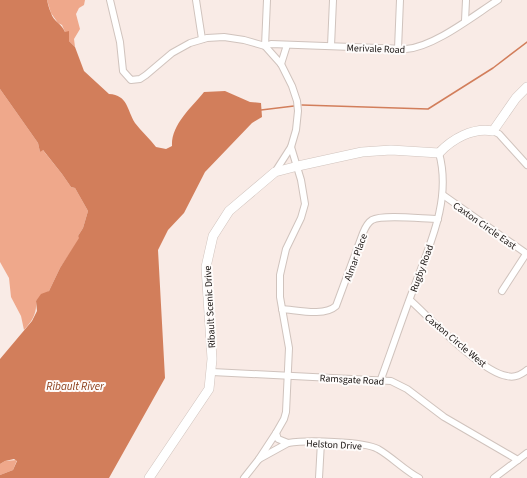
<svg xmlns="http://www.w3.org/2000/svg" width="527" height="478" font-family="'Source Sans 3',sans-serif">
  <rect width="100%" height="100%" fill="#f9ebe6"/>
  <g fill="#efa88b">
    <polygon points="47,0 85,0 84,5 79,8 76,14 80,29 74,39 75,47 69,41 62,25 58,23 51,13"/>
    <path d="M0 89 38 143 40 152 42 149 62 174 71 187 75 188 88 211 83 228 78 236 80 238 60 268 49 291 36 301C37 314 32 321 24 330L21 316 11 297 9 278 0 262Z"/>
    <polygon points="17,460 13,470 0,475 0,464 5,461"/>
  </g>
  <path fill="#d27e5b" d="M0 0H47C48 4 49 9 51 13 53 21 62 24 65 32L69 31V41L75 47 84 71 109 94C128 95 127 110 135 123 141 131 150 139 156 147L166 149 172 146C171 125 191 108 204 92L225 91 250 102 261 103 262 117 252 123 205 172 184 213 168 230 158 250 165 378 109 478H0V475L13 470 17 461 14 459 5 461 0 464V359L32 321 37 311 36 301 41 294 49 291 60 268 79 238 78 236 83 228 88 211 75 188 71 187 62 174 43 150 40 152 38 143 0 89Z"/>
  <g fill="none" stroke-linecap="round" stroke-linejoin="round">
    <g stroke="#d27e5b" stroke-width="1.5">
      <polyline points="302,105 428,109 493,68 527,42"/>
      <polyline points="261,110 294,106"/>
    </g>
    <g stroke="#d0c3bd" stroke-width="8">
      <g id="street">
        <polyline points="110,0 120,42 123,71 131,80 140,79 146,75 172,53 190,43 207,38 224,37 244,40 265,46 281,64 292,86 297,101 298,111 296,130 291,147 301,180 305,204 301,218 286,249 280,275 280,297 289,348 286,412 284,419 276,433 278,439 288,443 259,459 244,478"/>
        <polyline points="196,0 202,39"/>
        <path d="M267 0 265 46 271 44 406 49C434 47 473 16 498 0"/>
        <polyline points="465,21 466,0"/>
        <polyline points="331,46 333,0"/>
        <polyline points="398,49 400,0"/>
        <polyline points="281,64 287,45"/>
        <polyline points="493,131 499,134 527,165"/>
        <polyline points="275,172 291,147"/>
        <polyline points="443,195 527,254"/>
        <polyline points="502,291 526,254"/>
        <path d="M410 300C431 319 481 372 507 376 514 378 521 375 527 370"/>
        <path d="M282 309C297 310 324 317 336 306L363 233C365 228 367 223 372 220 383 214 424 219 438 219"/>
        <polyline points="212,372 391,381 407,389 444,417 518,460"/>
        <path d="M381 379C392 349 402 319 413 290 429 246 452 200 439 153"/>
        <path d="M288 443C306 440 363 441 378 449 392 457 404 470 419 478"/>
        <polyline points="259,459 276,433"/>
        <polyline points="319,478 321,442"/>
        <polyline points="494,478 527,453"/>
      </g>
    </g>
    <g stroke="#d0c3bd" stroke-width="10">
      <path id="secondary" d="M149 478 209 389 212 359 206 267 213 236 229 211 275 172 298 166 362 152 391 150 439 153C452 139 473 127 493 131L516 98 527 87"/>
    </g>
    <use href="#street" stroke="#fff" stroke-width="6"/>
    <use href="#secondary" stroke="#fff" stroke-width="9"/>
  </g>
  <g text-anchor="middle" stroke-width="4" stroke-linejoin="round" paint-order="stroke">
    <g font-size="10" fill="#1a1513" stroke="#fefbfa">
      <text transform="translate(376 48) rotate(2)" y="4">Merivale Road</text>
      <text transform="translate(485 225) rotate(35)" y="4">Caxton Circle East</text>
      <text transform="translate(355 257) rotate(-70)" y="4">Almar Place</text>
      <text transform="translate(421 268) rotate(-70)" y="4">Rugby Road</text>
      <text transform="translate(209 307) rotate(-93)" y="4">Ribault Scenic Drive</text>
      <text transform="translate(456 340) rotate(40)" y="4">Caxton Circle West</text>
      <text transform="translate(352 379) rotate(3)" y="4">Ramsgate Road</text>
      <text transform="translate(334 444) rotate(3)" y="4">Helston Drive</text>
    </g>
    <g font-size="11" font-style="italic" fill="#8b3d18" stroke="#fefbfa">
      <text x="75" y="390">Ribault River</text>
    </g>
  </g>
</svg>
